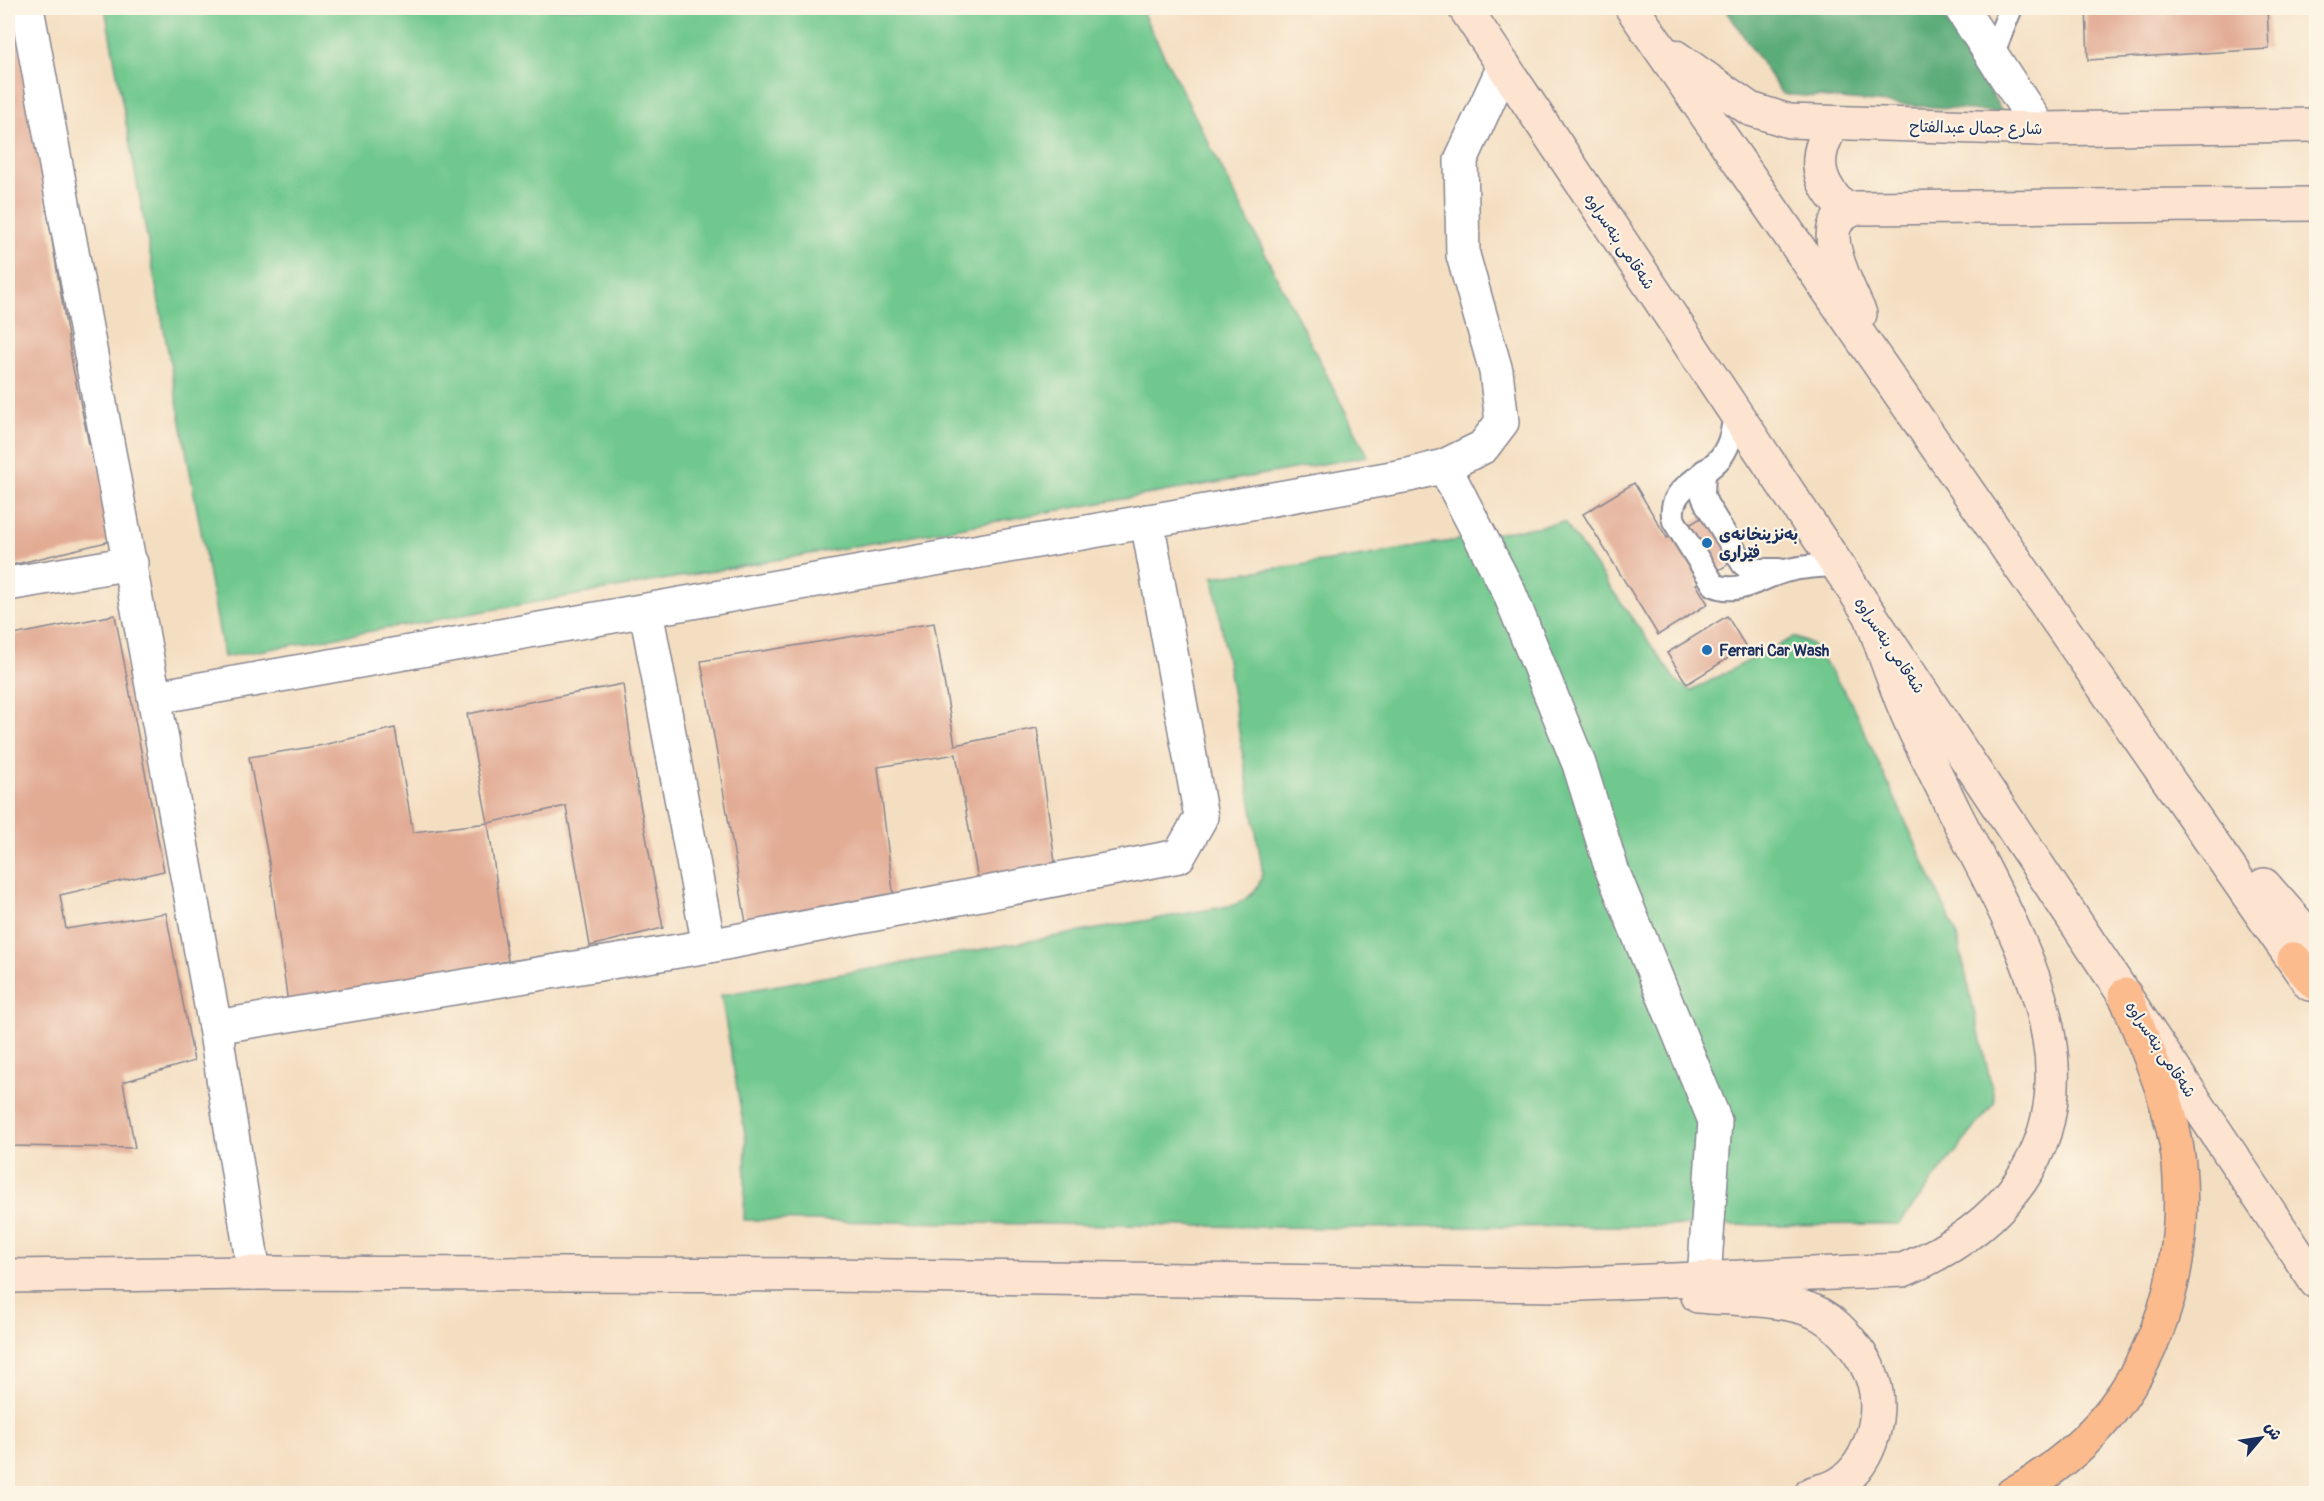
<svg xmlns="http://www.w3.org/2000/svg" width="2324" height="1501" font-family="Pangolin,'Playpen Sans Arabic',sans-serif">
  <rect width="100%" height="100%" fill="#fcf5e5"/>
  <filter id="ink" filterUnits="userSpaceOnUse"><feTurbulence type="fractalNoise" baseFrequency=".0167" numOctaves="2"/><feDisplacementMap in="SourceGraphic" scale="12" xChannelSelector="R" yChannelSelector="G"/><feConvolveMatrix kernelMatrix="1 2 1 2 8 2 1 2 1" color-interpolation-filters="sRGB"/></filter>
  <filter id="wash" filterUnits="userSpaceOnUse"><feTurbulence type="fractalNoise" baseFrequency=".008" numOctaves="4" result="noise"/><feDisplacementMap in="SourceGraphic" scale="24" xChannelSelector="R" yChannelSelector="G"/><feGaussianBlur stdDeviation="1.35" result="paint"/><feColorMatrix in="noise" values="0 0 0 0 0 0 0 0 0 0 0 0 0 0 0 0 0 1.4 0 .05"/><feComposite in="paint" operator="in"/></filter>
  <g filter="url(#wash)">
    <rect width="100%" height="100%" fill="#f4dec1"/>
    <g fill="#70c88e" stroke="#467c76" stroke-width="1.5">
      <polygon points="105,8 1140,8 1368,456 224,657"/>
      <path d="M1564 522 1677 682 1691 691 1794 637 1812 644 1849 698 1956 932 1995 1102 1899 1224 1340 1228 744 1220 746 1140 721 995 1234 905C1250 898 1263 887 1262 868L1213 577 1357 557Z"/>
    </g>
    <polygon fill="#5cac79" stroke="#3c6e6c" stroke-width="1.5" points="1725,8 1939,8 2003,113 1782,94"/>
    <g id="blocks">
      <g fill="#e2ab94">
        <polygon points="8,8 14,8 73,368 89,444 96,442 115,540 8,566"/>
        <polygon points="2086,8 2267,8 2269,49 2088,60"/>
        <polygon points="1634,483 1667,538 1718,508 1745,554 1696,584 1708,604 1658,635 1583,514"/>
        <polygon points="115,615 164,871 60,895 66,929 166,913 194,1061 123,1082 135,1148 8,1146 8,636"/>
        <polygon points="1727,616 1746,647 1687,684 1667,653"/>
        <polygon points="934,623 955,745 1037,728 1056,870 979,886 956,754 878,767 894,899 746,923 701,661"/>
        <polygon points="623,684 638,793 663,928 590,946 566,806 488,823 508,961 288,1004 269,862 249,757 323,745 395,728 413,832 488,823 467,714"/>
      </g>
    </g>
  </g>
  <g filter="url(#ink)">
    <use href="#blocks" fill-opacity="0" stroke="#888690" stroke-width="1.5"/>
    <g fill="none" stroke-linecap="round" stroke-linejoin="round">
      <g stroke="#888690" stroke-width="26">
        <g id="lane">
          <polyline points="1992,55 2011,8"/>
          <path d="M1735 412C1733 429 1731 443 1721 457 1704 479 1665 488 1674 521L1714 585C1739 596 1761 577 1785 571 1802 566 1820 566 1837 565"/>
          <polyline points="1704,471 1703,496 1707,505 1743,564 1750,570 1779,570"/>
        </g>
      </g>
      <g stroke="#888690" stroke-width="36">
        <g id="street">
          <polyline points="27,8 215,1027 254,1273"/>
          <polyline points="1961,8 2040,129"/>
          <polyline points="1444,466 1509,592 1579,764 1612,870 1715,1121 1704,1279"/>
          <polyline points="8,584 131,563"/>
          <polyline points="646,611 709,946"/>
          <polyline points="156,697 1409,475 1444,466 1483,447 1502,422 1496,371 1463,255 1461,160 1504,66"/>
          <polyline points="215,1027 709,946 1179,856 1201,817 1147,521"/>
        </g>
      </g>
      <g stroke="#888690" stroke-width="36">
        <g id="secondary">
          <polyline points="1465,8 2316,1282"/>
          <polyline points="1632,8 2310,984"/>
          <polyline points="1674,56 1750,109 1789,121 2040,129 2316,125"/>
          <path d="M1834 123C1810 158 1817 185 1848 212"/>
          <path d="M1860 314C1851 293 1826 247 1835 225 1840 215 1847 212 1856 208L2316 204"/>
          <polyline points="2264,885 2316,944"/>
          <path d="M8 1276 254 1273 823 1275 1559 1285 1903 1270C2002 1229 2068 1152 2049 1039 2037 961 1988 879 1953 809 1938 777 1920 745 1906 711 1893 680 1882 646 1870 614"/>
          <path d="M1698 1296C1732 1299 1792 1298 1821 1315 1843 1328 1866 1357 1874 1383 1884 1418 1868 1471 1833 1487 1826 1490 1818 1491 1811 1494"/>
        </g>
      </g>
      <g stroke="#888690" stroke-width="36">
        <g id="highway">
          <polyline points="2294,959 2316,984"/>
          <path d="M2012 1494C2135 1427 2191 1301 2179 1164 2173 1106 2147 1049 2125 995"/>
        </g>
      </g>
      <use href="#lane" stroke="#fff" stroke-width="22"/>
      <use href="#street" stroke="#fff" stroke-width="33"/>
      <use href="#secondary" stroke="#fde4d1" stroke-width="33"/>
      <use href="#highway" stroke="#fbbb8d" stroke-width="33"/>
    </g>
  </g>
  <g fill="#1f6fb2" stroke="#fcf5e5" stroke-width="2">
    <circle cx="1707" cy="543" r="6"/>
    <circle cx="1707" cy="650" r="6"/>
  </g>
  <g text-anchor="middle" stroke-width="4.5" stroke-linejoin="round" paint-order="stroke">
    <g font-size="16" fill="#1b2f5e" stroke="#fcf5e5">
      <text transform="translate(1976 127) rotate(1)" y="6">شارع جمال عبدالفتاح</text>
      <text transform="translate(1620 241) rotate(56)" y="6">شەقامی بنەسراوە</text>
      <text transform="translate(1890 645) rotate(56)" y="6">شەقامی بنەسراوە</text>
      <text transform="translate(2161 1049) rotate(56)" y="6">شەقامی بنەسراوە</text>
    </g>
    <g font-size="16" font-weight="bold" fill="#1b2f5e" stroke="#fcf5e5" text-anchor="start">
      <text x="1719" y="540">بەنزینخانەی<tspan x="1719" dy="18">فێراری</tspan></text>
      <text x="1719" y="656">Ferrari Car Wash</text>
    </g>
  </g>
  <rect width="2324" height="1501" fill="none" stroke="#fcf5e5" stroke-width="30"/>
  <g transform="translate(2261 1438) rotate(61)" stroke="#fcf5e5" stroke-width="4.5" paint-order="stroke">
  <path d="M0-4.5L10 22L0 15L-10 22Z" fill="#1b2f5e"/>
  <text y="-9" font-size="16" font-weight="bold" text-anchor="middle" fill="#1b2f5e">ش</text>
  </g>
</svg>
